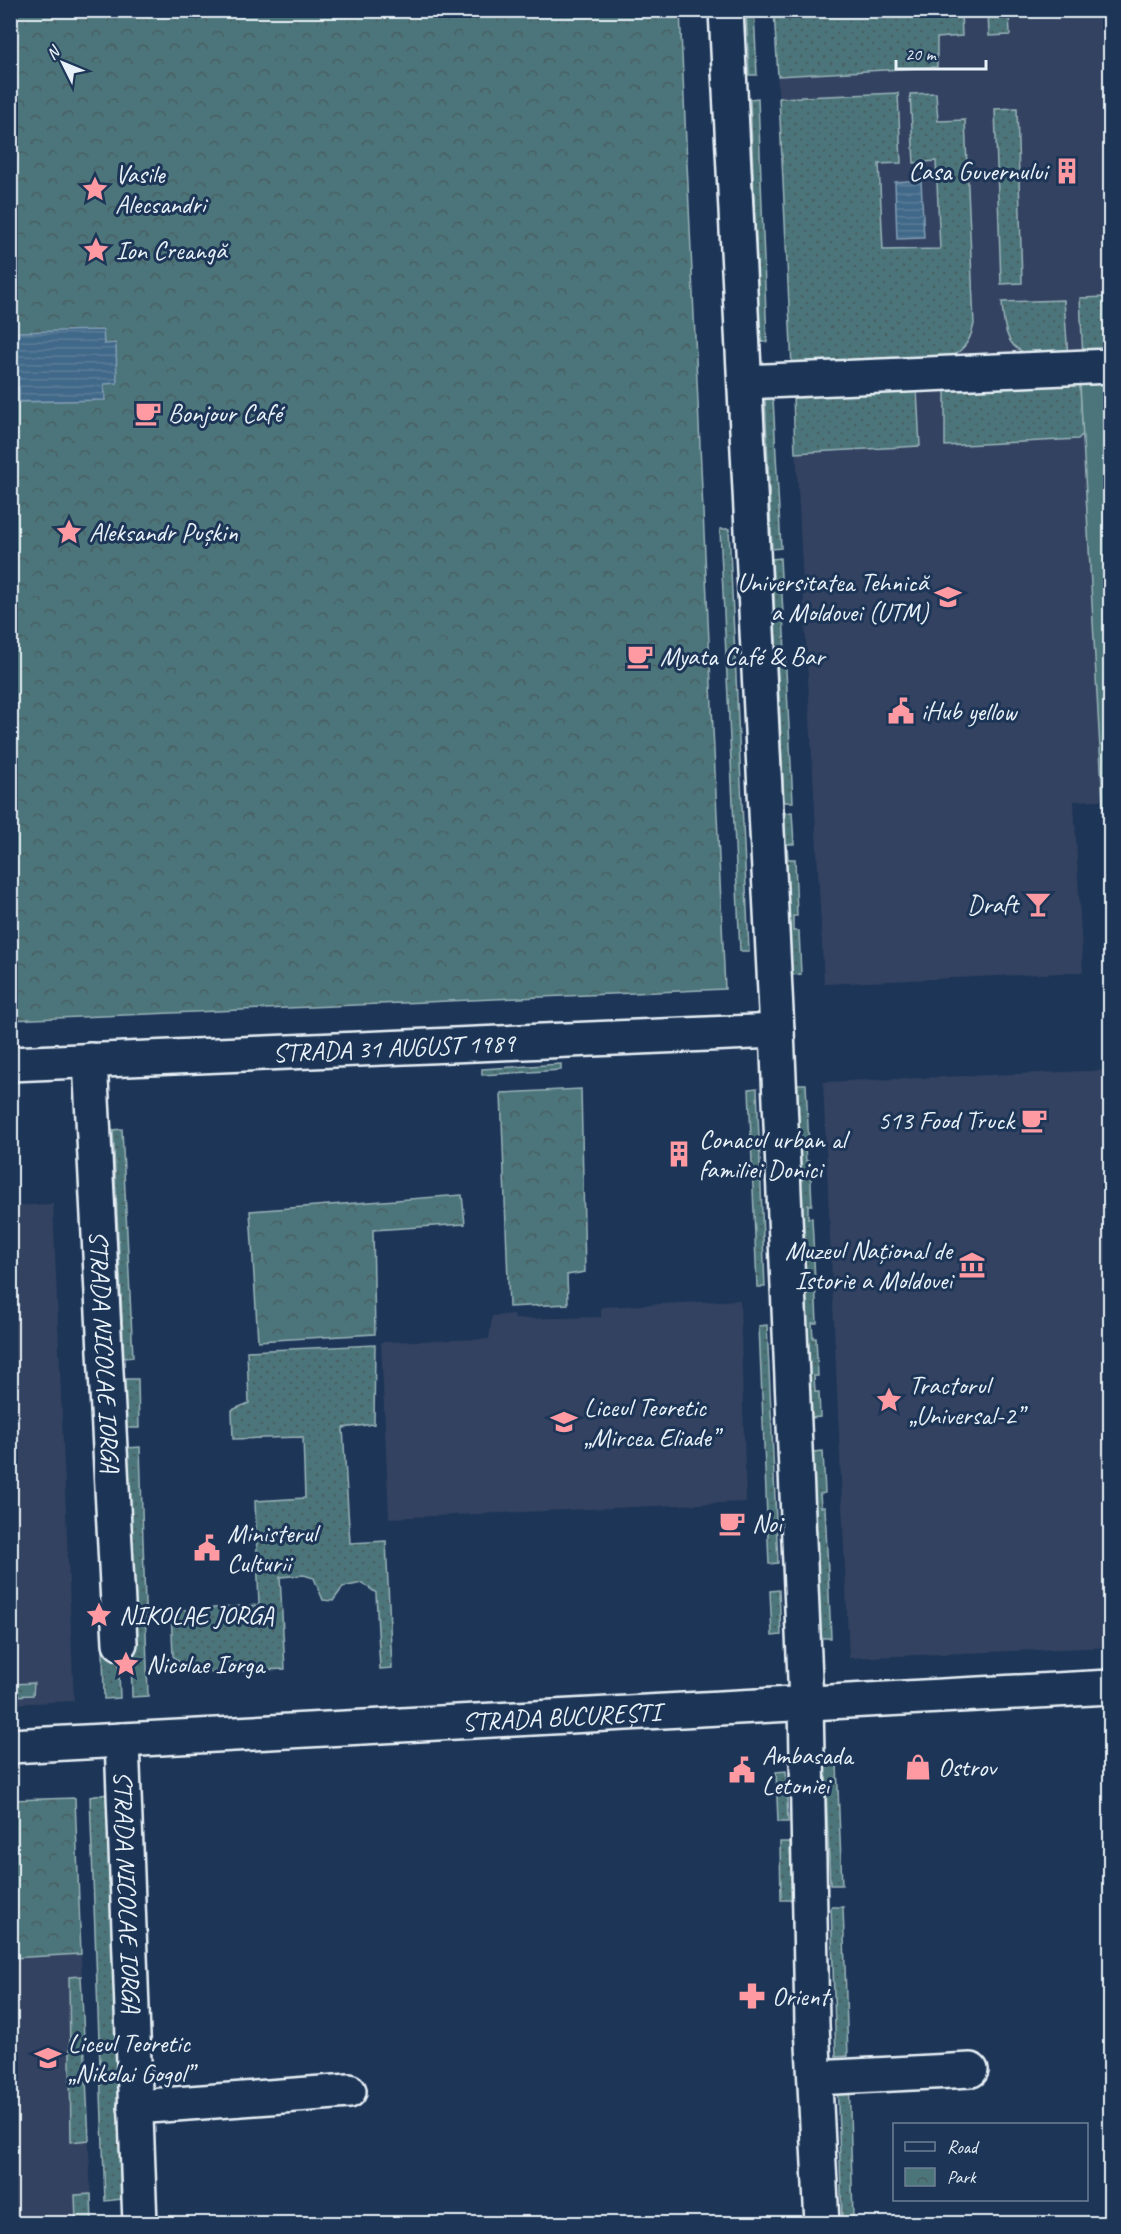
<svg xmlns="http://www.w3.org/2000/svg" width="1121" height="2234" font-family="Caveat,sans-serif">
  <defs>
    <pattern id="grass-dots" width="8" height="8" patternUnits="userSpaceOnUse" patternTransform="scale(1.5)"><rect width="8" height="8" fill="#4c757a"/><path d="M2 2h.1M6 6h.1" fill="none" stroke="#495e62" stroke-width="1.8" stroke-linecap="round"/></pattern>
    <pattern id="park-crowns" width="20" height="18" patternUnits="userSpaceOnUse" patternTransform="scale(1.5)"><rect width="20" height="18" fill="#4c757a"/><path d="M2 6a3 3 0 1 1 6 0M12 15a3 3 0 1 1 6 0" fill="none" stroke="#495e62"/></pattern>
    <pattern id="water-rules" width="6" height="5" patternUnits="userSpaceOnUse" patternTransform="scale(1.5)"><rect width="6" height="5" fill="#406788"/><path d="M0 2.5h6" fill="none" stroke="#5c7d9a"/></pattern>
  </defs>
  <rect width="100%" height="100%" fill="#1d3557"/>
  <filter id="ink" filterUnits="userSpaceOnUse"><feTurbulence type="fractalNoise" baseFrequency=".0167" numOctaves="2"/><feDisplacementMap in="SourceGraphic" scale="12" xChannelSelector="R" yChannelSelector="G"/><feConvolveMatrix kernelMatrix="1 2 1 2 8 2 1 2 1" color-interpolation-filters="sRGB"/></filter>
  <g filter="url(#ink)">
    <g fill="#334261">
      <polygon points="774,11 1110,11 1110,358 792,367"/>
      <polygon points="1080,385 1103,800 1074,801 1083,972 824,984 793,395"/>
      <polygon points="1110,1070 1110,1647 849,1658 823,1082"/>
      <polygon points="53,1204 74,1701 11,1704 11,1206"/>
      <polygon points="740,1300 746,1502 389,1518 381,1342 489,1339 492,1316 514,1314 515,1319 601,1317 601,1307"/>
      <polygon points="81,1954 92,2223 11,2224 11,1958"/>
    </g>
    <g fill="url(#grass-dots)" stroke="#9ab3b9" stroke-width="1.5">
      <polygon points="746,11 754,11 757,75 749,75"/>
      <polygon points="774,11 961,11 962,36 937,38 937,67 778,76"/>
      <polygon points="988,11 1009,11 1010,35 989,36"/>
      <path d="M898 93 901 163 879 164 883 250 940 249 936 161 914 163 910 94 936 93 938 121 965 120 974 324C970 343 961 355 942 359L792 367 779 98Z"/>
      <polygon points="758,98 767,342 760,342 750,99"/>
      <polygon points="1017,108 1022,283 1001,284 995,109"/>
      <polygon points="1110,297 1110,357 1083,358 1080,298"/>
      <path d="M1064 300 1068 357C1020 355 1005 357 1002 302Z"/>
      <polygon points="1080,385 1083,434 1078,439 945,446 945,388"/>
      <polygon points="917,390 920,446 795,453 793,395"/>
      <polygon points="765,398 773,398 781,548 772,549"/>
      <polygon points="720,529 729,529 749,951 740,951"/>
      <polygon points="780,558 793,802 784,802 772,559"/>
      <polygon points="792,812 794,844 787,844 788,859 795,859 797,916 793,916 793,931 799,931 801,974 792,975 784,813"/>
      <polygon points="561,1064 561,1070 482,1075 482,1069"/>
      <polygon points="797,1084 806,1084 809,1147 805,1148 806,1161 810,1161 812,1205 808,1205 808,1218 812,1218 817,1323 812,1323 813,1338 816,1338 818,1376 814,1376 815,1392 819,1392 820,1417 811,1418"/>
      <polygon points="757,1088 765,1287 757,1287 749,1089"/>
      <polygon points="122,1129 133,1357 124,1358 113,1130"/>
      <polygon points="767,1325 778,1563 769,1564 759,1326"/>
      <polygon points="375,1345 374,1424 343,1428 350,1543 386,1541 392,1668 380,1669 376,1593 362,1583 343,1587 333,1601 323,1600 314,1578 304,1575 280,1577 285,1669 190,1673 173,1656 171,1611 259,1605 255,1501 305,1498 303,1437 233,1439 232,1410 249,1403 247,1351"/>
      <polygon points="124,1379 138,1379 139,1428 126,1428"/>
      <polygon points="140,1447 148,1696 132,1697 127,1448"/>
      <polygon points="823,1451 825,1493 820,1494 821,1507 825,1507 831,1638 821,1638 813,1452"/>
      <polygon points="779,1590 781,1635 772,1636 770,1591"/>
      <polygon points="118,1648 120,1698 104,1699 103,1650"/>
      <polygon points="34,1683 33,1695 11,1696 11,1684"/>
      <polygon points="837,1764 842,1885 830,1885 825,1765"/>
      <polygon points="786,1771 788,1822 778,1822 776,1772"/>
      <polygon points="108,1794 122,2199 105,2201 90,1797"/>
      <polygon points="780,1842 790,1842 792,1900 781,1900"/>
      <polygon points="831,1907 843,1907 848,2056 836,2057"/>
      <polygon points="81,1976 89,2140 71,2142 69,1977"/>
      <polygon points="849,2076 853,2218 842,2219 837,2077"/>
      <polygon points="91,2194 92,2223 76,2223 75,2195"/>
    </g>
    <g fill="url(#park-crowns)" stroke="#9ab3b9" stroke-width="1.5">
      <polygon points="10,11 680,11 725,989 11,1020"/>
      <polygon points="581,1089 585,1272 567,1275 568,1304 509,1307 501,1093"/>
      <polygon points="462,1195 465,1224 373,1230 375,1334 258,1341 250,1211"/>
      <polygon points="75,1798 81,1954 11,1958 11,1800"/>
    </g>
    <polygon fill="#4c757a" stroke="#9ab3b9" stroke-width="1.5" points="1110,384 1110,858 1106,858 1080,385"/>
    <g fill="url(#water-rules)" stroke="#839eb5" stroke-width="1.5">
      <polygon points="921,180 924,238 897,239 895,182"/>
      <polygon points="103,330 104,344 116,343 117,383 104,384 105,400 19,402 19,388 10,388 11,347 18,346 18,332"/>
    </g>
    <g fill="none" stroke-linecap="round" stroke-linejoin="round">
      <g stroke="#e8f1f8" stroke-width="38">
        <g id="minor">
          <polyline points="745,382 1110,366"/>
          <path id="s1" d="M90 1060 120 1643"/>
          <path id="s2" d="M10 1064 777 1031"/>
          <path id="s3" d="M122 1740 140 2224"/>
          <polyline points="815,2078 971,2070"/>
          <polyline points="135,2107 349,2091"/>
        </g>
      </g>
      <g stroke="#e8f1f8" stroke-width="38">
        <g id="major">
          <polyline points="726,10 777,1031 806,1702 812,2025 822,2224"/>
          <path id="s4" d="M10 1746 1110 1687"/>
        </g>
      </g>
      <use href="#minor" stroke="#1d3557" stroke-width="33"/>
      <use href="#major" stroke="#1d3557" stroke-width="33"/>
    </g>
  </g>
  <defs>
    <g id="building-bare" transform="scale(2.07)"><path d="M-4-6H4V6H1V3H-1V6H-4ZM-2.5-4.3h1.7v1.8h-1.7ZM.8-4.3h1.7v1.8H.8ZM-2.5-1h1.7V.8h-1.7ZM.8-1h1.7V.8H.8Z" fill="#ff9aa2" stroke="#1d3557" stroke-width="2.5" paint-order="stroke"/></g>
    <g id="sight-bare" transform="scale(2.07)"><path d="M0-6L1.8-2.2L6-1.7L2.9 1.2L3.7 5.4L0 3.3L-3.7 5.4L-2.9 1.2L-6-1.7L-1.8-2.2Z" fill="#ff9aa2" stroke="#1d3557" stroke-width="2.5" paint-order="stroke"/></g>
    <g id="cafe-bare" transform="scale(2.07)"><path d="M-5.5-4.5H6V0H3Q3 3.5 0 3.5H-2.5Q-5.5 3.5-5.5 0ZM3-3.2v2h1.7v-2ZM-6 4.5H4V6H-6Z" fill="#ff9aa2" stroke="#1d3557" stroke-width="2.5" paint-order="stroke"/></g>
    <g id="university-bare" transform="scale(2.07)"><path d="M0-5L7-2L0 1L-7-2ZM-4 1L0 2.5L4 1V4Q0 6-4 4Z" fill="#ff9aa2" stroke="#1d3557" stroke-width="2.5" paint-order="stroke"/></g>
    <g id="civic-bare" transform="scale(2.07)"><path d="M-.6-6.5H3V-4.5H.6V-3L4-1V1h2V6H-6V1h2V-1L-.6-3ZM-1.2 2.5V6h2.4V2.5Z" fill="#ff9aa2" stroke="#1d3557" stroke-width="2.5" paint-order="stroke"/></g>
    <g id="bar-bare" transform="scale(2.07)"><path d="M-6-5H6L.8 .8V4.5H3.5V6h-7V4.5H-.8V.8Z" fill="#ff9aa2" stroke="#1d3557" stroke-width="2.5" paint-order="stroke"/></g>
    <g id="museum-bare" transform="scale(2.07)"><path d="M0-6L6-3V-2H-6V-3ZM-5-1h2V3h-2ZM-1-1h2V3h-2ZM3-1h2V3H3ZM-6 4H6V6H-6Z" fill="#ff9aa2" stroke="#1d3557" stroke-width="2.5" paint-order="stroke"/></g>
    <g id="school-bare" transform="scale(2.07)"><path d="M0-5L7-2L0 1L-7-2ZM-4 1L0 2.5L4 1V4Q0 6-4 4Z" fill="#ff9aa2" stroke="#1d3557" stroke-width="2.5" paint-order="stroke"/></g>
    <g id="shop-bare" transform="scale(2.07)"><path d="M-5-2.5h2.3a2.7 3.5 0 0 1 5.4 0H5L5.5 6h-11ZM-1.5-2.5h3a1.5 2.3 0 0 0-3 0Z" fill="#ff9aa2" stroke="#1d3557" stroke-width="2.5" paint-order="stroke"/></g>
    <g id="pharmacy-bare" transform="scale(2.07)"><path d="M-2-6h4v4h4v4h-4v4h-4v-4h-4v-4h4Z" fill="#ff9aa2" stroke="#1d3557" stroke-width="2.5" paint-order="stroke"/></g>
  </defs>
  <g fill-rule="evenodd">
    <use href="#building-bare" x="1067" y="171"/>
    <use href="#sight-bare" x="95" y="189"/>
    <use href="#sight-bare" x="96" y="250"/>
    <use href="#cafe-bare" x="148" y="413"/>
    <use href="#sight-bare" x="69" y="532"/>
    <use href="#university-bare" x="948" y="597"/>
    <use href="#cafe-bare" x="640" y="656"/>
    <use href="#civic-bare" x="901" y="711"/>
    <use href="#bar-bare" x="1038" y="904"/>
    <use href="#cafe-bare" x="1034" y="1120"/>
    <use href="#building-bare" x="679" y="1154"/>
    <use href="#museum-bare" x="972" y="1265"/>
    <use href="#sight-bare" x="889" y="1400"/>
    <use href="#school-bare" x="564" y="1422"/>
    <use href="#cafe-bare" x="732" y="1523"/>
    <use href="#civic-bare" x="207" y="1548"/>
    <use href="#sight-bare" x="99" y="1615"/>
    <use href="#sight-bare" x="126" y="1664"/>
    <use href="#shop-bare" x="918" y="1767"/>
    <use href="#civic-bare" x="742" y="1770"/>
    <use href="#pharmacy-bare" x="752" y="1996"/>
    <use href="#school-bare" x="48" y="2058"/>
  </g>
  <g text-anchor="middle" stroke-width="6" stroke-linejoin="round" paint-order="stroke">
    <g font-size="26" fill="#e8f1f8" stroke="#1d3557" text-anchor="start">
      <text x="1047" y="180" text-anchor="end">Casa Guvernului</text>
      <text x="115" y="183">Vasile<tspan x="115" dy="30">Alecsandri</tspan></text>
      <text x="116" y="259">Ion Creangă</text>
      <text x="168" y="422">Bonjour Café</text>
      <text x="89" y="541">Aleksandr Pușkin</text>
      <text x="928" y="591" text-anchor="end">Universitatea Tehnică<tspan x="928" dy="30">a Moldovei (UTM)</tspan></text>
      <text x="660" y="665">Myata Café &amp; Bar</text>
      <text x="921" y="720">iHub yellow</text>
      <text x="1018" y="913" text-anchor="end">Draft</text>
      <text x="1014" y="1129" text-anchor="end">513 Food Truck</text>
      <text x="699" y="1148">Conacul urban al<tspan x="699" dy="30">familiei Donici</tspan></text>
      <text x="952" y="1259" text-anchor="end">Muzeul Național de<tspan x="952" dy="30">Istorie a Moldovei</tspan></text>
      <text x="909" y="1394">Tractorul<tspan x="909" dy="30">„Universal-2”</tspan></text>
      <text x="584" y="1416">Liceul Teoretic<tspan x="584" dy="30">„Mircea Eliade”</tspan></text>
      <text x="752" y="1532">Noi</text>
      <text x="227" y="1542">Ministerul<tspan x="227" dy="30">Culturii</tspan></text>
      <text x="119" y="1624">NIKOLAE JORGA</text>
      <text x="146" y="1673">Nicolae Iorga</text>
      <text x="762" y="1764">Ambasada<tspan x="762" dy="30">Letoniei</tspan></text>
      <text x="938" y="1776">Ostrov</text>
      <text x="772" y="2005">Orient</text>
      <text x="68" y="2052">Liceul Teoretic<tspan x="68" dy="30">„Nikolai Gogol”</tspan></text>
    </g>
    <g font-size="26" fill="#e8f1f8" stroke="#1d3557">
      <text dy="9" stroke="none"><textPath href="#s2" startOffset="384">STRADA 31 AUGUST 1989</textPath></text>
      <text dy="9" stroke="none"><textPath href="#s1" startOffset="292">STRADA NICOLAE IORGA</textPath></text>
      <text dy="9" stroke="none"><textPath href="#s4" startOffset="552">STRADA BUCUREȘTI</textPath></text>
      <text dy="9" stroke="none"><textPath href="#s3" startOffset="152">STRADA NICOLAE IORGA</textPath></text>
    </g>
  </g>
  <rect width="1121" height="2234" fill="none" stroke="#1d3557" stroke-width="36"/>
  <rect x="18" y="18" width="1085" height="2198" fill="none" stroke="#e8f1f8" stroke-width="2" filter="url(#ink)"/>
  <rect x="893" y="2123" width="195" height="78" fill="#1d3557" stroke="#6e8097" stroke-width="1.5"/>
  <rect x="905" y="2142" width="30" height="9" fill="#1d3557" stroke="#6e8097" stroke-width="1.5"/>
  <text x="947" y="2153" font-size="18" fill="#e8f1f8">Road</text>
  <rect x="905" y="2168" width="30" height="18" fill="url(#park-crowns)" stroke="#6e8097" stroke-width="1.5"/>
  <text x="947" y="2183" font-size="18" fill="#e8f1f8">Park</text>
  <g transform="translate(63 63) rotate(313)" stroke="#1d3557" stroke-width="4.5" paint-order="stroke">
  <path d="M0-4.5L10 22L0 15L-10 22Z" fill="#e8f1f8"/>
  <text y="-9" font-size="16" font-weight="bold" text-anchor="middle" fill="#e8f1f8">N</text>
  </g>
  <path d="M896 60v9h90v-9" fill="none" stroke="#e8f1f8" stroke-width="3"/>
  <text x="905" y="60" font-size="18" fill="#e8f1f8" stroke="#1d3557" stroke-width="4.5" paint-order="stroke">20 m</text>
</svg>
